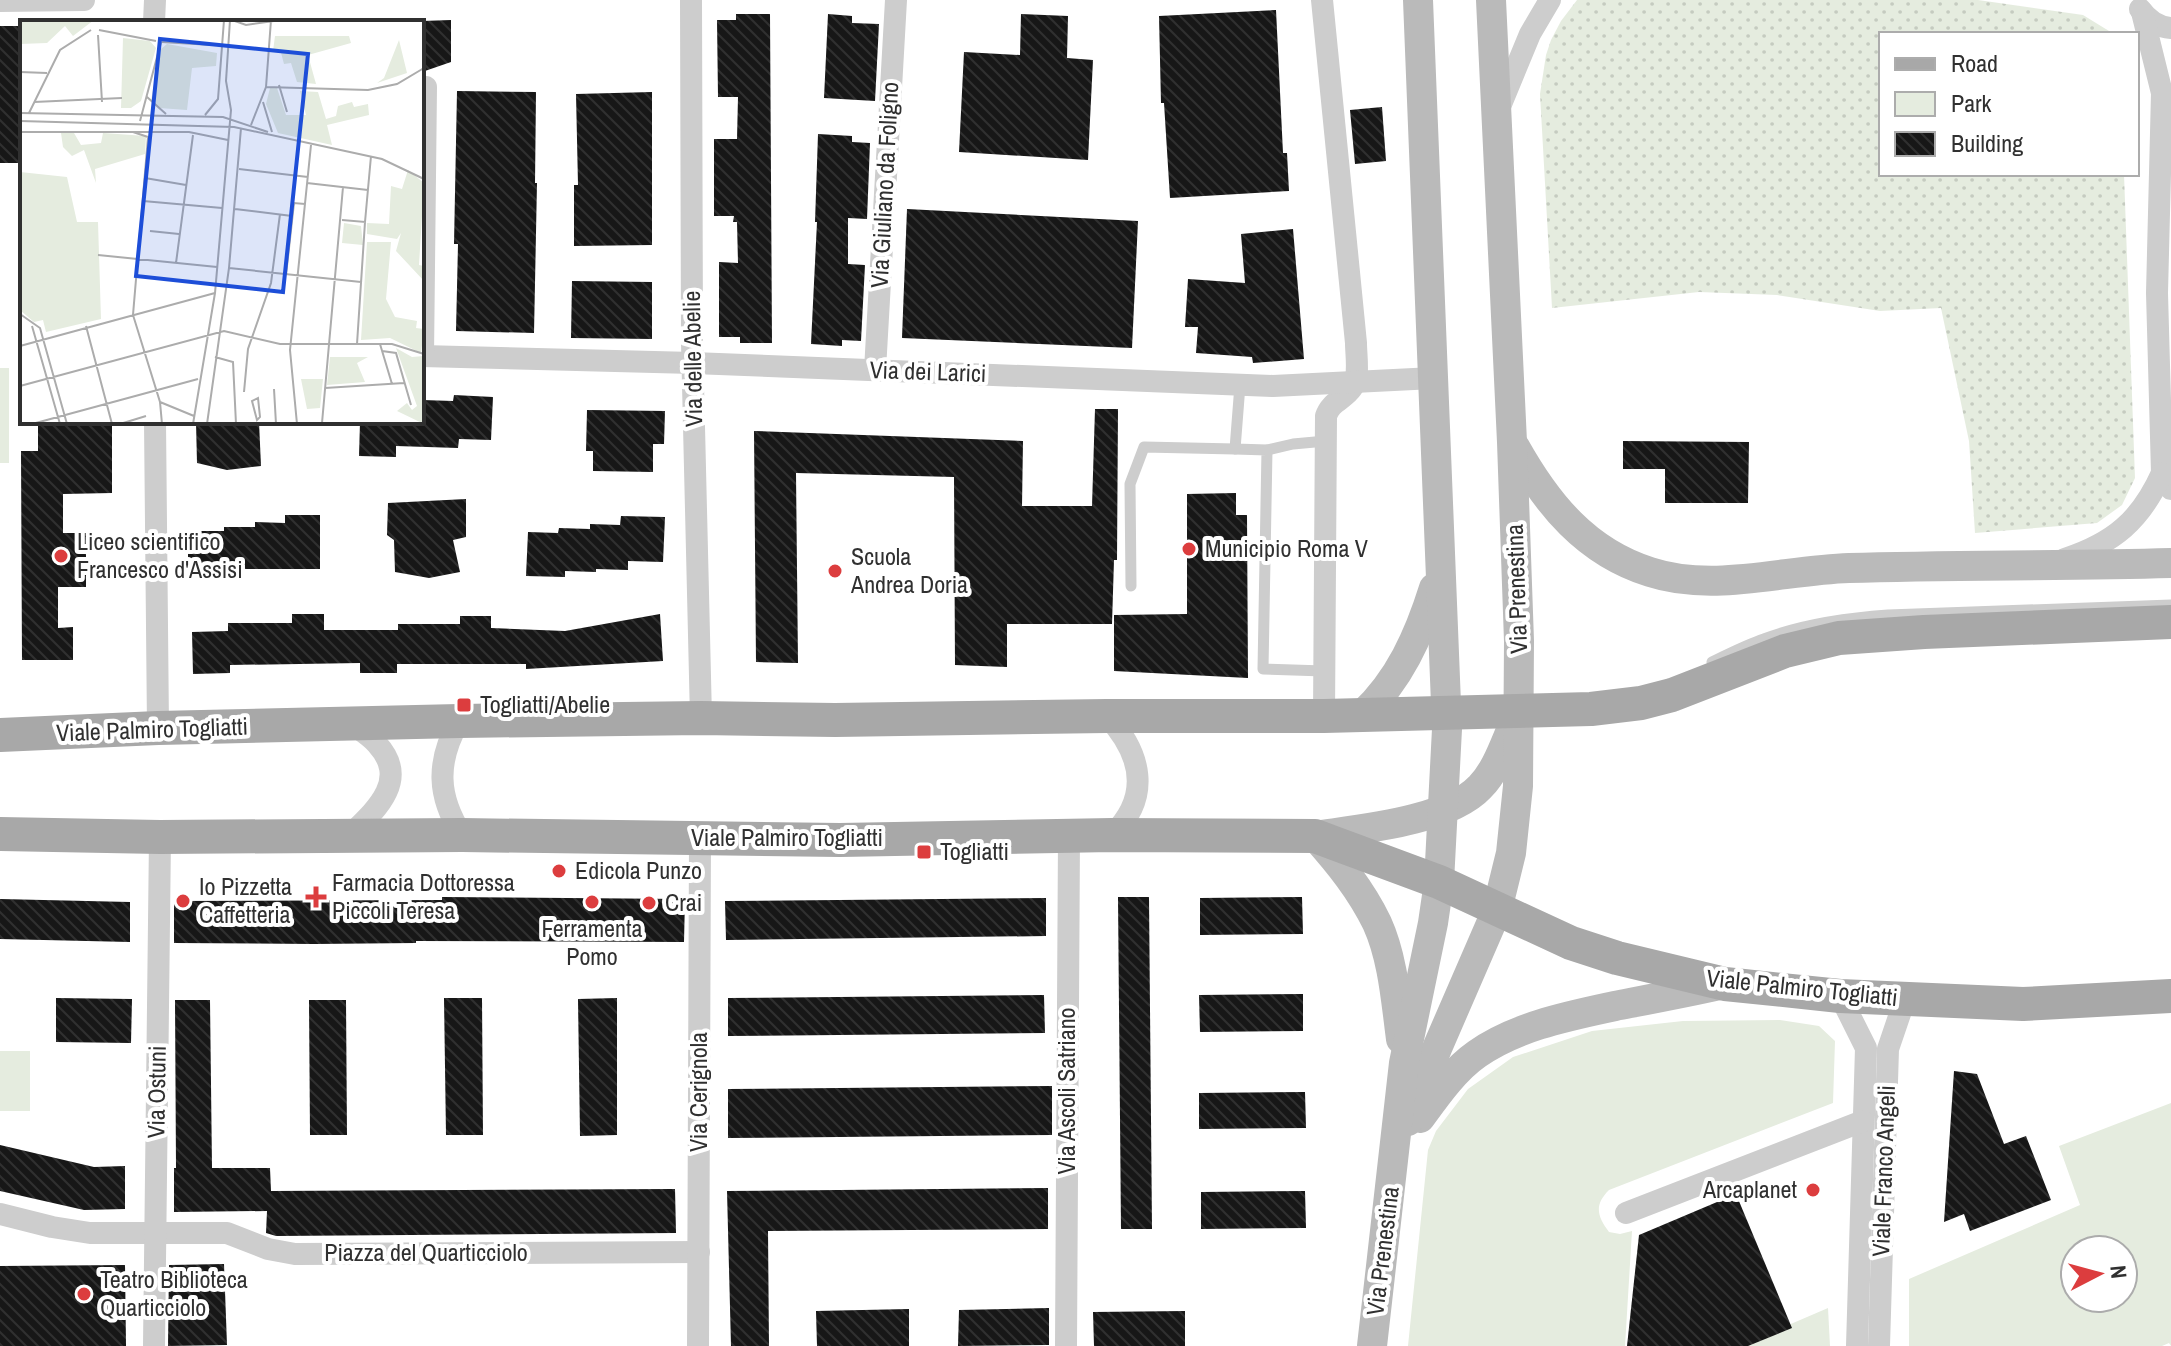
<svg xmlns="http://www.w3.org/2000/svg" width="2171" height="1346" font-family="'Archivo Narrow',sans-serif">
  <defs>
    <pattern id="grass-dots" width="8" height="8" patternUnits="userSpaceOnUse" patternTransform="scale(2)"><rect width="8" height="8" fill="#e5ecdf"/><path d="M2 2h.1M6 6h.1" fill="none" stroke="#c5cbc0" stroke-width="1.8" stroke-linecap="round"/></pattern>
    <pattern id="building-back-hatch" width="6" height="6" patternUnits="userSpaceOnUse" patternTransform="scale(2)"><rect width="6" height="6" fill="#171717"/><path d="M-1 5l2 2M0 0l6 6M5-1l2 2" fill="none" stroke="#303030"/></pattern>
  </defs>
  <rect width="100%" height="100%" fill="#fff"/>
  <polygon fill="url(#grass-dots)" points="1577,0 1978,0 2083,15 2109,31 2112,34 1881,34 1881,174 2124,174 2135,478 2122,505 2097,523 1975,533 1969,441 1941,308 1880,311 1777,295 1699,292 1552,308 1540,94 1546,55 1551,40 1561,21"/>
  <g fill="#e5ecdf" fill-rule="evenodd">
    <rect x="0" y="368" width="9" height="95"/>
    <path d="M1780 1020 1819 1026 1835 1041 1833 1103 1609 1190C1594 1205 1597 1216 1609 1232L1620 1234 1632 1231 1625 1346H1408L1428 1150 1436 1131 1468 1089 1513 1057 1592 1031 1683 1021Z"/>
    <rect x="0" y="1051" width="30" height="60"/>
    <path d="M2171 1103V1346L2169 1343 2162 1346H1909V1279L2080 1205 2059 1146ZM2075 1250H2123V1298H2075Z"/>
    <polygon points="1828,1308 1830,1346 1740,1346"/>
  </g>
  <g fill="url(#building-back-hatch)">
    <polygon points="1276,10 1283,153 1287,153 1289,191 1170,198 1164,103 1161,103 1159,16"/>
    <polygon points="736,14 770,14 772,343 740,343 740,337 719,337 719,262 738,263 737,222 733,222 734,216 714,216 714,139 737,139 738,97 718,97 717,20 736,20"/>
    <polygon points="828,14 852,16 852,23 879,24 875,101 824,98"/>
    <polygon points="1021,14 1068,16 1067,58 1093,60 1088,160 959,152 964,52 1020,55"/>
    <polygon points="451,20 451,62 422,72 422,21"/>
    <rect x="0" y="26" width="22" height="137"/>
    <polygon points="457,91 536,92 535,183 537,183 534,333 456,331 458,244 454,244"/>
    <polygon points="652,92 652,245 574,246 574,185 578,185 576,94"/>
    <polygon points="1382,107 1386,161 1355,164 1350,110"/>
    <polygon points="818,134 852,136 852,142 870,143 867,219 848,218 848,264 865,265 861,341 842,340 842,346 811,344 817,222 815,222"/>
    <polygon points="907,209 1138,221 1132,348 902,338"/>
    <polygon points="1293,229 1304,359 1253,363 1252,357 1196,353 1198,327 1185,327 1188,279 1245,283 1241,234"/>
    <polygon points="572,281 652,282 652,339 571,338"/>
    <polygon points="454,395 493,397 491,440 459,439 458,448 396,446 396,457 359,456 360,422 422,422 422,400 453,401"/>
    <polygon points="1095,409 1118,409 1117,560 1114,560 1112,624 1007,624 1007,667 955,665 954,477 796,473 798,663 756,662 754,431 1023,441 1022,506 1092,506"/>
    <polygon points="587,410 665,411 664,444 653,444 653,472 593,471 593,451 586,451"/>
    <polygon points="38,422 112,422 112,493 63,494 63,533 86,533 86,587 58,587 58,628 73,627 73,660 22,660 21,451 38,451"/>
    <polygon points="196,422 259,422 261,466 227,470 197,463"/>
    <polygon points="1623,441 1749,442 1748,503 1665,503 1665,469 1623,469"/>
    <polygon points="1236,493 1236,515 1247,515 1248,678 1114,671 1114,615 1187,614 1187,494"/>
    <polygon points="466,499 466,537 453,540 460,572 429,578 395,572 394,540 387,535 388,503"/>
    <polygon points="285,515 320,515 320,569 228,569 228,576 188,576 188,531 224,531 224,527 255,527 255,522 285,523"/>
    <polygon points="621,516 665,517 663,562 628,561 628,570 596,569 596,572 565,571 565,577 526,576 528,532 558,533 559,528 590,529 590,524 620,525"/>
    <polygon points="292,614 324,614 324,630 398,630 398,624 460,624 460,616 491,616 491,628 565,631 660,614 663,661 526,669 526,664 397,664 397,673 360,673 360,663 230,665 230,673 193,674 192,632 228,631 228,623 292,623"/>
    <polygon points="442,897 685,899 684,942 416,941 416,943 314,944 174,943 174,901 442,900"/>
    <polygon points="1118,897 1149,897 1152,1229 1121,1229"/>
    <polygon points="1302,897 1303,934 1200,935 1200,898"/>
    <polygon points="1046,898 1046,936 726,940 725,901"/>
    <polygon points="0,899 130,902 130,942 0,939"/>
    <polygon points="1303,994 1303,1031 1200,1032 1199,995"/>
    <polygon points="1044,995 1045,1033 728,1036 728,998"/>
    <polygon points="56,998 132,999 131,1043 56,1042"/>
    <polygon points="444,998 482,998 483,1135 446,1135"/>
    <polygon points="617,998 617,1135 580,1136 578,999"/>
    <polygon points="175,1000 210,1000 212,1168 270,1168 271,1191 675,1189 676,1233 276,1236 266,1233 267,1211 174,1212 174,1168 176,1168"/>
    <polygon points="309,1000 346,1000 347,1135 310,1135"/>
    <polygon points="1954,1071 1977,1074 2004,1144 2026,1136 2051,1200 1970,1231 1964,1214 1944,1222"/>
    <polygon points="1052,1086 1052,1135 728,1138 728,1089"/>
    <polygon points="1305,1092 1306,1128 1199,1129 1199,1093"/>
    <polygon points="0,1145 94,1167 125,1166 125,1209 84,1210 0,1191"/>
    <polygon points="1048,1188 1048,1229 768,1231 769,1346 731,1346 727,1191"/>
    <polygon points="1305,1191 1306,1228 1201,1229 1201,1192"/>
    <polygon points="1736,1194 1792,1328 1748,1346 1627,1346 1639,1235"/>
    <polygon points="224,1264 227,1345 168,1346 169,1265"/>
    <polygon points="125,1265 126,1346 0,1346 0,1266"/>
    <polygon points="1049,1308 1049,1345 958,1346 959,1310"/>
    <polygon points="909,1309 909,1346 817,1346 816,1311"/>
    <polygon points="1185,1311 1185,1346 1094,1346 1093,1312"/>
  </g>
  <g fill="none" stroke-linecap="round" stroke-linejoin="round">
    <g stroke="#cdcdcd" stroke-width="11">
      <polyline points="1240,385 1235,449 1267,450 1263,669 1324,671"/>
      <polyline points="1267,450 1293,444 1326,441"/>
      <polyline points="1131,586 1130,484 1144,447 1235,449"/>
      <path d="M1712 662C1729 654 1746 645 1764 639 1803 624 1846 618 1888 615L2171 605"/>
    </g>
    <g stroke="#cdcdcd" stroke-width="22">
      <polyline points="691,0 692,343 701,718"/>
      <path d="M1322 0 1356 343C1356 356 1360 378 1352 388 1344 400 1331 401 1326 416L1324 716"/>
      <polyline points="0,1 84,0"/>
      <path d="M2140 9C2148 20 2157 27 2171 28"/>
      <polyline points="2142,12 2162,93 2157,293 2162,473 2171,489"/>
      <polyline points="154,22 155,0"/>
      <polyline points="1499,109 1530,34 1550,0"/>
      <polyline points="422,356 693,363 1273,386 1434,378"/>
      <polyline points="423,356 426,87"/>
      <polyline points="875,370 896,0"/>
      <polyline points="155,422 158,728"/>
      <path d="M2065 559C2114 543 2141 520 2162 473"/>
      <path d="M1107 716C1141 753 1152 796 1112 835"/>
      <path d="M459 721C436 762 437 796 462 835"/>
      <path d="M350 835C376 810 410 780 377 744 370 736 360 730 352 724"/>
      <polyline points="1840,996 1866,1048 1857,1346"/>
      <polyline points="1626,1213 1863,1121"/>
      <polyline points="0,1214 52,1227 90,1233 227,1233 268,1249 295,1254 699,1252"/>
      <polyline points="154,1346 160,837"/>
      <polyline points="698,1346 700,838"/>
      <polyline points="1066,1346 1069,836"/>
      <polyline points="1879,1346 1888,1049 1905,999"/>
    </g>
    <g stroke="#bababa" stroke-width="30">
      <path d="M1515 447C1547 504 1586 552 1650 572 1714 593 1784 570 1849 568 1956 565 2064 566 2171 563"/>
      <path d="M1362 715C1399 681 1419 636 1434 588"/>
      <path d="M1315 836C1361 829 1448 821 1480 787 1497 770 1505 743 1515 721"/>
      <path d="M1315 836C1339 863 1361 890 1377 923 1393 958 1396 1001 1401 1039"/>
      <path d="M1420 1118C1436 1096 1454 1070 1477 1054 1517 1026 1569 1016 1615 1006 1651 999 1688 992 1724 984"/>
      <polyline points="1408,1121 1438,1046 1497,910 1511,853 1518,786 1519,641 1512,442 1491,0"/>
      <polyline points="1372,1346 1404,1063 1433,923 1439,882 1447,729 1418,0"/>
    </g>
    <g stroke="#a8a8a8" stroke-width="34">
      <polyline points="0,735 158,728 459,721 701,718 835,720 1107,716 1324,716 1591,709 1641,703 1672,695 1785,651 1839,638 1924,632 2171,622"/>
      <polyline points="0,834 160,837 462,835 840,840 1112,835 1315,836 1439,882 1571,943 1617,958 1725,984 1840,996 2023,1004 2171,996"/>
    </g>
  </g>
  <g fill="#dc3d3e" stroke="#fff" stroke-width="3">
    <circle cx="1189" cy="549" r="8"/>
    <circle cx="61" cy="556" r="8"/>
    <circle cx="835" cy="571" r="8"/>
    <rect x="456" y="697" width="16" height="16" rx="4"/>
    <rect x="916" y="844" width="16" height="16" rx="4"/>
    <circle cx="559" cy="871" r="8"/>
    <path d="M312 885h8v8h8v8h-8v8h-8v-8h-8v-8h8z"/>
    <circle cx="183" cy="901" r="8"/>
    <circle cx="592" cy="902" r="8"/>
    <circle cx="649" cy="903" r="8"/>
    <circle cx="1813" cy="1190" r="8"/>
    <circle cx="84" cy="1294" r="8"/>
  </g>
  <g text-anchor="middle" stroke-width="8" stroke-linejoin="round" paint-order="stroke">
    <g font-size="24" fill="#303030" stroke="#fff">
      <text transform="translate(885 185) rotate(-87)" y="8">Via Giuliano da Foligno</text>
      <text transform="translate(693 359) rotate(-91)" y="8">Via delle Abelie</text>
      <text transform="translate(928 372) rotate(2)" y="8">Via dei Larici</text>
      <text transform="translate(1517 589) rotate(-92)" y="8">Via Prenestina</text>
      <text transform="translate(152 730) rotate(-2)" y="8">Viale Palmiro Togliatti</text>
      <text x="787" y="846">Viale Palmiro Togliatti</text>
      <text transform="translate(1802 988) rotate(6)" y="8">Viale Palmiro Togliatti</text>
      <text transform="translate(1067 1091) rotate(-90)" y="8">Via Ascoli Satriano</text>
      <text transform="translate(157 1092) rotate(-89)" y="8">Via Ostuni</text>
      <text transform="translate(699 1092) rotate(-90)" y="8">Via Cerignola</text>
      <text transform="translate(1884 1171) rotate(-88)" y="8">Viale Franco Angeli</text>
      <text transform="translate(1383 1251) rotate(-83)" y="8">Via Prenestina</text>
      <text x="426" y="1261">Piazza del Quarticciolo</text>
    </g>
    <g font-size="24" fill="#303030" stroke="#fff" text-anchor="start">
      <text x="77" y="550">Liceo scientifico<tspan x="77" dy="28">Francesco d'Assisi</tspan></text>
      <text x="1205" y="557">Municipio Roma V</text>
      <text x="851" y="565">Scuola<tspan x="851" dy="28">Andrea Doria</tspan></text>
      <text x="480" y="713">Togliatti/Abelie</text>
      <text x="940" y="860">Togliatti</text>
      <text x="575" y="879">Edicola Punzo</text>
      <text x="332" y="891">Farmacia Dottoressa<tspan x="332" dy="28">Piccoli Teresa</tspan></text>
      <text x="199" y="895">Io Pizzetta<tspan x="199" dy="28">Caffetteria</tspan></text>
      <text x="665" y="911">Crai</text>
      <text x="592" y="937" text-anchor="middle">Ferramenta<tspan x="592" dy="28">Pomo</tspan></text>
      <text x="1797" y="1198" text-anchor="end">Arcaplanet</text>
      <text x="100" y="1288">Teatro Biblioteca<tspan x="100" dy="28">Quarticciolo</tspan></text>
    </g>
  </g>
  <g transform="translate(20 20)">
    <rect width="404" height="404" fill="#fff"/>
    <path d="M103 18 130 21 136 28 121 81 111 88H101ZM147 24 197 33 196 46 172 48 167 90 139 88 131 80 141 29ZM41 113H54L61 125 81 123 83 113 126 116 125 134 75 149 76 163 64 130 52 136 43 127ZM388 150 404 163 399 245 404 246V261L376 231 381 213 377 219 347 214V203L369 204 371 166 382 169ZM324 203 341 206 343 225 322 223ZM347 222H371L366 279 375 297 397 301 396 308 404 309 401 333 370 318 341 320ZM310 337H348L337 343 345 362 307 365ZM303 359 300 388 287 389 281 359Z" fill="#e5ecdf"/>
    <path d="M0 0H74L53 16 45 6 27 23 0 24ZM255 16H329L331 23 288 35 296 64 277 62 271 43 264 44 260 29 253 31ZM379 20 387 53 357 63 364 58ZM250 68H257L266 95H286L280 71 298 72 306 99 316 96 318 86 332 82 334 87 348 84 349 95 307 105 312 125 258 113 246 84ZM0 152 47 157 57 202H78L81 299 26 312 23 300 14 302 0 290ZM376 328 392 337 404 336V404L377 391 387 383 392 390 397 386Z" fill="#e5ecdf"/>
    <path fill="none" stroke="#acacac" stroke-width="2" d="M212 0 226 5 261 0M79 10 136 21M78 15 82 82M142 22 192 25M0 52 27 53M259 65 267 92M246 67 348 70 377 64 404 48M127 77 146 94M14 82 102 78M243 82 252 112M0 93 203 97 248 112M9 93 40 30 71 10M185 95 198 79 204 0M0 101 214 107 362 139 404 159M120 101 141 22M231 105 246 67 251 0M0 112H169L208 120M113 112 128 117 113 295 140 382 142 404M219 149 288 157M125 158 166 165M287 163 348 170M123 181 202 188M215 189 272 196M322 200 345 202 351 136M130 211 159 214M78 235 197 247M156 243 173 115M209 248 341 262M266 255 274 183 285 184M0 294 20 308 47 404M12 306 40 404M66 306 92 404M337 324 345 202M360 324 372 364M0 326 195 273M362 331 376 333 391 385M195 337 213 342 216 404M0 366 204 311 260 324H372L404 334M305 368 384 363M254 369 256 404M224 372 228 329 251 263 260 194M238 378 240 397 237 400 232 381ZM140 382 174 396M302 403 323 167M12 404 178 359M100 404 126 396M173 404 195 273 211 90 206 61 210 0M187 404 209 248 221 108M277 404 270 330 291 125"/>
    <path fill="#1d4ed8" fill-opacity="0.15" stroke="#1d4ed8" stroke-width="4" d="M140 19 288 34 263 272 116 256Z"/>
    <rect width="404" height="404" fill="none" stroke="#303030" stroke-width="4"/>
  </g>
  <rect x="1879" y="32" width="260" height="144" fill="#ffffff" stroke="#acacac" stroke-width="2"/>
  <rect x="1895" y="58" width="40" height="12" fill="#a8a8a8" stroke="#acacac" stroke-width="2"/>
  <text x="1951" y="72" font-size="24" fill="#303030">Road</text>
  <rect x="1895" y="92" width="40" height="24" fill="#e5ecdf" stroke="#acacac" stroke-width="2"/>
  <text x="1951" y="112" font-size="24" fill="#303030">Park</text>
  <rect x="1895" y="132" width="40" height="24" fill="url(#building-back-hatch)" stroke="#acacac" stroke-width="2"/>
  <text x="1951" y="152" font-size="24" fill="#303030">Building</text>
  <g transform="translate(2099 1274) rotate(84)"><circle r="38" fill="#ffffff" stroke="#acacac" stroke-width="2"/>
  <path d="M0-6L14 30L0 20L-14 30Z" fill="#dc3d3e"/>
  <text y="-12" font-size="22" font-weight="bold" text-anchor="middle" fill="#303030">N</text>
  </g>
</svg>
